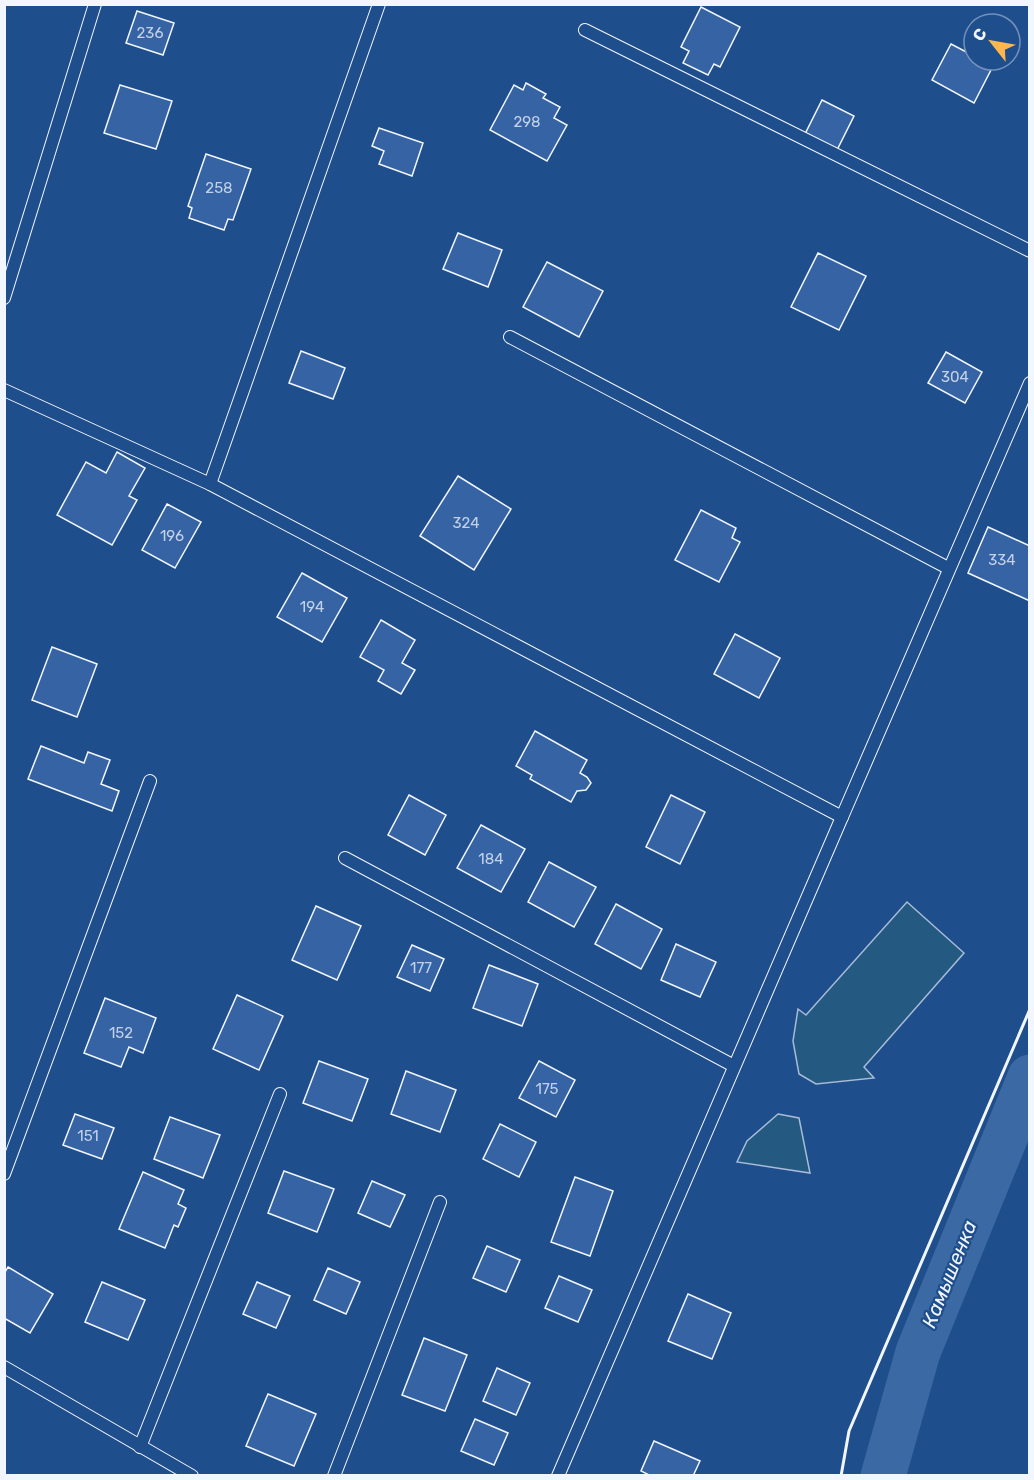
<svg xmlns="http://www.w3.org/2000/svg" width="1034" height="1480" font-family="Rubik,sans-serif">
  <rect width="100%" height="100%" fill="#1f4e8c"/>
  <g fill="#245a82" stroke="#a8bbd7" stroke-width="1.5">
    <polygon points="907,902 964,953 864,1067 874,1078 816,1084 799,1074 793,1041 798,1009 806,1015"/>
    <polygon points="778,1114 799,1118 810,1173 737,1162 747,1141"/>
  </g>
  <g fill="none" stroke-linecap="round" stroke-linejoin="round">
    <polyline stroke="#3b69a3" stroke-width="45" points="883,1476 918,1352 1030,1077"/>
  </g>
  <g fill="#3563a3" stroke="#f2f6ff" stroke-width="1.5">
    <polygon points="701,7 740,27 720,67 714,64 708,75 683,63 689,51 681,47"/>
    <polygon points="137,11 174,23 163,55 126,43"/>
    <polygon points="951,44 974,56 974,60 981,60 993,66 974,103 932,80"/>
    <polygon points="526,83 546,94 543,98 560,107 554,118 567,125 547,161 490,130 514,85 523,90"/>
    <polygon points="120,85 172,101 156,149 104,133"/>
    <polygon points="822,100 854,116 837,150 805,134"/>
    <polygon points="379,128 423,143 412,176 379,164 384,151 372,146"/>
    <polygon points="206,154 251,169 233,220 228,219 224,230 189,218 192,208 188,206"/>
    <polygon points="458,233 502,250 488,287 443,269"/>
    <polygon points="818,253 866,276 839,330 791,307"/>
    <polygon points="547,262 603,291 579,337 523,307"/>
    <polygon points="301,351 345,368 333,399 289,383"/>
    <polygon points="946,352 982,372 965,403 928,383"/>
    <polygon points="117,452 145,468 129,496 137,500 112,545 57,515 86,462 106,473"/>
    <polygon points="458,476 511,509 474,570 420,536"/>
    <polygon points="167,504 201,522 175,568 142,550"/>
    <polygon points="701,510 736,528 732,538 740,542 719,582 675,560"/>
    <polygon points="988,527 1030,546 1030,601 968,573"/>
    <polygon points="302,573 347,598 322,642 277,617"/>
    <polygon points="381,620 415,640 402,663 415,670 401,694 378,681 384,670 360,657"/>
    <polygon points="735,634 780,658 759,698 714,674"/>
    <polygon points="52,647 97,664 77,717 32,700"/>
    <polygon points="535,731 587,760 580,773 587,777 591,783 586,790 577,791 571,802 530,779 532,775 516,766"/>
    <polygon points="41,746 84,763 88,752 110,760 101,784 119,791 112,811 28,779"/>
    <polygon points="409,795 446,815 425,855 388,835"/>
    <polygon points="671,795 705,812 680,864 646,847"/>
    <polygon points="481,825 525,849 501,892 457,868"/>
    <polygon points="549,862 596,887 574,927 528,902"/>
    <polygon points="616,904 662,929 641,969 595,944"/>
    <polygon points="316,906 361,926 337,980 292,960"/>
    <polygon points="676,944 716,962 700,997 661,980"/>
    <polygon points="412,945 444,959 430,991 397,977"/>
    <polygon points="489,965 538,984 522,1026 473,1008"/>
    <polygon points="237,995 283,1016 259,1070 213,1049"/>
    <polygon points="105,998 156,1018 143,1053 129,1047 121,1067 84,1053"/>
    <polygon points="319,1061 368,1079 352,1121 303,1103"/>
    <polygon points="539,1061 575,1080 556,1117 519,1098"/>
    <polygon points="406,1071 456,1090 440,1132 391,1114"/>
    <polygon points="75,1114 114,1128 102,1159 63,1145"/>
    <polygon points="170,1117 220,1135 203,1178 154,1159"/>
    <polygon points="500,1124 536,1142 519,1177 483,1159"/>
    <polygon points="284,1171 334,1189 317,1232 268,1213"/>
    <polygon points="143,1172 184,1190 178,1204 186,1208 178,1227 174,1225 165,1248 119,1229"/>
    <polygon points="575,1177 613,1191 590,1256 551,1242"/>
    <polygon points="372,1181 405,1195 390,1227 358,1213"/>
    <polygon points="487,1246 520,1260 506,1292 473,1278"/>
    <polygon points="8,1267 53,1294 30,1333 4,1318 4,1274"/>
    <polygon points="328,1268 360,1282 346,1314 314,1300"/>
    <polygon points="559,1276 592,1290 578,1322 545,1308"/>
    <polygon points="102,1282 145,1300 128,1340 85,1322"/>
    <polygon points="257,1282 290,1296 276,1328 243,1314"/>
    <polygon points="688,1294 731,1313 712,1359 668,1341"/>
    <polygon points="424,1338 467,1355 445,1411 402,1395"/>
    <polygon points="497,1368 530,1383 516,1415 483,1401"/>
    <polygon points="268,1394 316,1414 294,1466 246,1446"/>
    <polygon points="475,1419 508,1433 494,1465 461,1451"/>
    <polygon points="654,1441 700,1461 693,1476 651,1476 641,1471"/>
  </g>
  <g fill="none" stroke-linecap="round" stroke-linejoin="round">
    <g stroke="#f2f6ff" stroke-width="14">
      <g id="service">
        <polyline points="585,30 1030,251"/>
        <polyline points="4,298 95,4"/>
        <polyline points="510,337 948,568"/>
        <polyline points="4,390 210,484 842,817 558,1476"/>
        <polyline points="210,484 379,4"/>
        <polyline points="842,817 1030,383"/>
        <polyline points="345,858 734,1066"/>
        <polyline points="4,1174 150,781"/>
        <polyline points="4,1367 192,1476"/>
        <polyline points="140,1447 280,1094"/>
        <polyline points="334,1476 440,1202"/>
      </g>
    </g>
    <use href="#service" stroke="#1f4e8c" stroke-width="12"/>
    <polyline stroke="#f2f6ff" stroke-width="3" points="841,1476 849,1431 1030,1009"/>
  </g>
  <g text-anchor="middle" stroke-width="4.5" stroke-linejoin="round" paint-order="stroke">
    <g font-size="15" fill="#c3d1e8">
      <text x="150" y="38">236</text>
      <text x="527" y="127">298</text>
      <text x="219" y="193">258</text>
      <text x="955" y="382">304</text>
      <text x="466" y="528">324</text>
      <text x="172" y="541">196</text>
      <text x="1002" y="565">334</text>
      <text x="312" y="612">194</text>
      <text x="491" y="864">184</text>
      <text x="421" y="973">177</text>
      <text x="121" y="1038">152</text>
      <text x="547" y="1094">175</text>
      <text x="88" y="1141">151</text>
    </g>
    <g font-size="20" font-style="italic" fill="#f2f6ff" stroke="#1f4e8c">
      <text transform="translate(949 1274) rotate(-68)" y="7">Камышенка</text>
    </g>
  </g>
  <rect width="1034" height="1480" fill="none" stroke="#f2f6ff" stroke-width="12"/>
  <g transform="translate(992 42) rotate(301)"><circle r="28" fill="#1f4e8c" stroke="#7391ba" stroke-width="1.5"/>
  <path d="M0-4.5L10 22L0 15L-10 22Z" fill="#ffb74d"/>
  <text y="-9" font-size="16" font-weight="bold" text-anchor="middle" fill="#f2f6ff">С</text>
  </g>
</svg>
